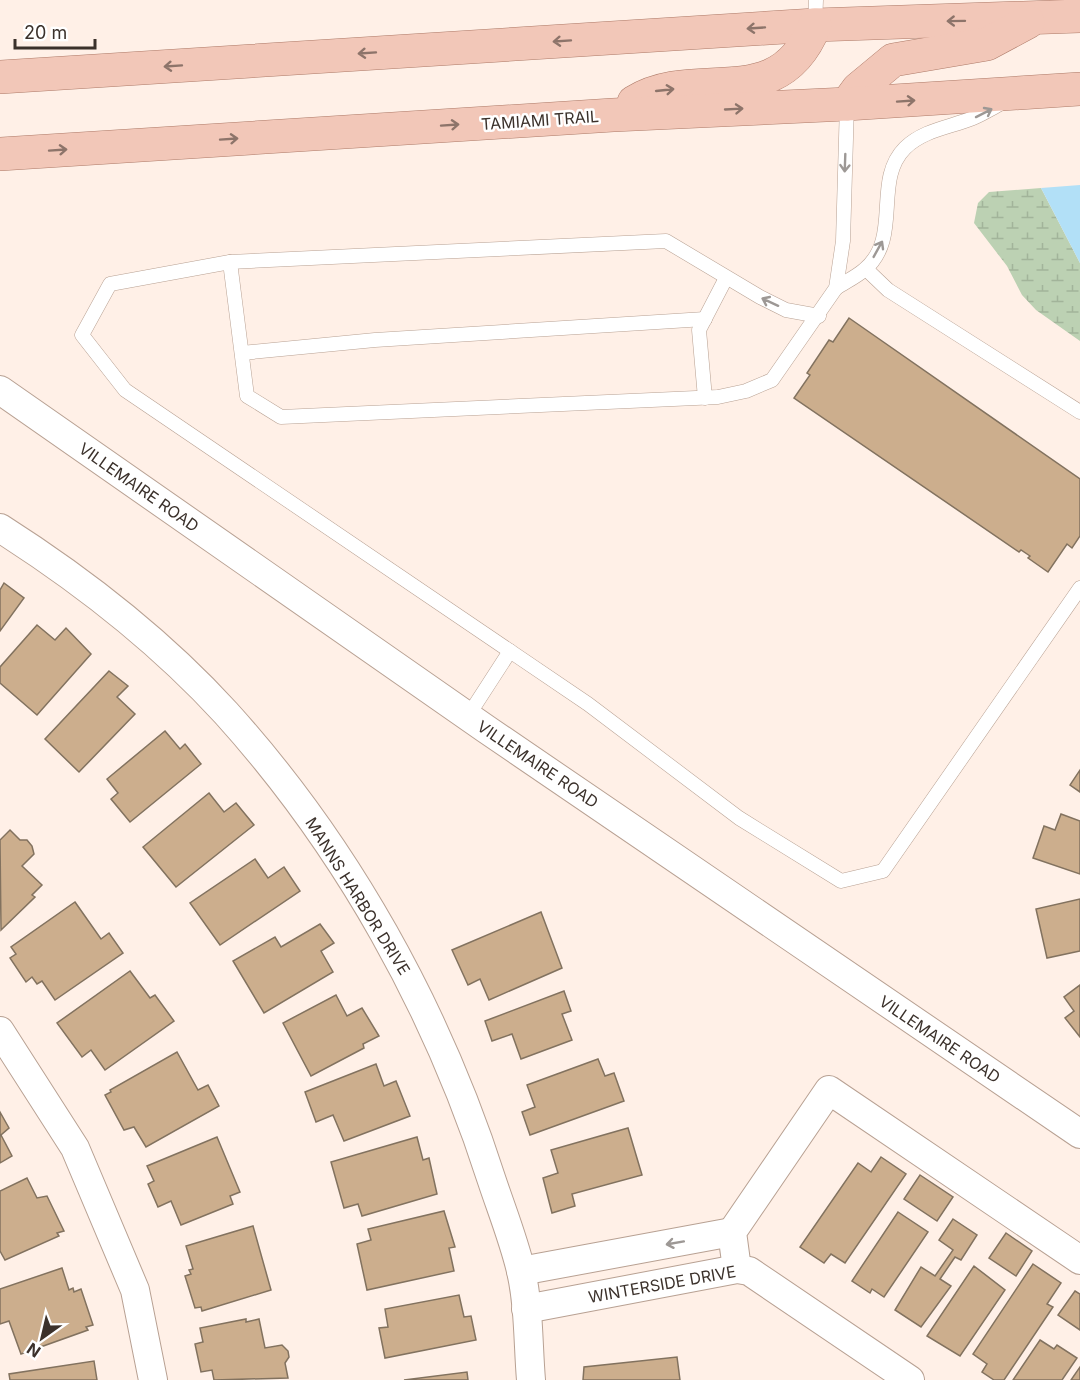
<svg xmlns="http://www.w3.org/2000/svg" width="1080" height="1380" font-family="Inter,sans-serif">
  <defs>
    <pattern id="wetland-marsh" width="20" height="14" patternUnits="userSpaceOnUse" patternTransform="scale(1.5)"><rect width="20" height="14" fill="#bcd1b3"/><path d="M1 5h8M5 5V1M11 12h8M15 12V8" fill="none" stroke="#a2b49a"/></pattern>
  </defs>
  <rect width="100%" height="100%" fill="#fff0e7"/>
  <polygon fill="url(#wetland-marsh)" points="1041,188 1080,263 1080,341 1036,310 1022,295 1007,266 974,223 978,203 989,192"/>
  <polygon fill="#b2e0f7" points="1080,185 1080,263 1041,188"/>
  <g fill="#ccae8d" stroke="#82725f" stroke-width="1.5">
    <polygon points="849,318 1080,479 1080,536 1072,548 1067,544 1048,572 1028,558 1030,556 1021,550 1019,552 794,398 810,375 807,373 829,340 833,342"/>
    <polygon points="4,583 24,598 0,631 0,590"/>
    <polygon points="37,625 55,640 66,628 91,654 37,715 0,683 0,667"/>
    <polygon points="109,671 128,686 117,697 135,714 79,772 45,739"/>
    <polygon points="165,731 180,749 185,744 201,764 130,822 111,799 118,793 107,779"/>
    <polygon points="1080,770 1080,792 1070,785"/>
    <polygon points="209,793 224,812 236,803 254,825 176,887 143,847"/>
    <polygon points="1061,814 1080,821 1080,874 1033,858 1044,826 1055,830"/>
    <polygon points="10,830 20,840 27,840 32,846 34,854 22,866 42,885 32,895 35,897 1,930 0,840"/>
    <polygon points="255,859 268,878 284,867 300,891 220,945 190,903"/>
    <polygon points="1080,899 1080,951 1047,958 1036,909"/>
    <polygon points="75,902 101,939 109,933 123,953 55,1000 42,981 37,984 32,977 26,982 10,958 16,954 11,947"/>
    <polygon points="541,912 562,968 489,1000 480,979 468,985 452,950"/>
    <polygon points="320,924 334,943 321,951 333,972 264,1013 233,961 275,937 281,947"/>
    <polygon points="130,971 150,998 155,995 174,1021 105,1070 91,1050 82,1057 57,1023"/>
    <polygon points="1080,985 1080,1037 1065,1018 1074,1011 1064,997"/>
    <polygon points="564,991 571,1011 562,1014 572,1040 521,1059 512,1034 492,1041 485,1021"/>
    <polygon points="336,995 347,1016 362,1008 379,1036 363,1044 364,1048 311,1076 283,1023"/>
    <polygon points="177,1052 198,1090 208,1085 219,1106 146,1147 134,1127 124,1130 105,1095 111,1092 110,1090"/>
    <polygon points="598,1059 605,1076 614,1073 624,1101 530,1135 522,1112 535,1107 527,1085"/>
    <polygon points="376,1064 384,1086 396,1081 410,1116 344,1141 333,1115 316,1122 305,1092"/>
    <polygon points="0,1112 9,1128 1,1135 12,1156 0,1163"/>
    <polygon points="628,1128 642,1175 572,1194 575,1206 552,1213 543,1178 558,1173 551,1150"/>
    <polygon points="217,1137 240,1192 230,1196 233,1204 181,1225 171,1201 158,1207 148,1184 154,1181 147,1166"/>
    <polygon points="417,1137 423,1160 429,1158 437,1194 362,1216 358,1204 344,1208 331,1162"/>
    <polygon points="881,1157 906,1174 845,1263 831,1254 824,1263 800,1247 858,1163 871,1172"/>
    <polygon points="920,1175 953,1197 937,1221 904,1199"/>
    <polygon points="27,1178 37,1198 47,1196 64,1231 57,1233 59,1236 5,1260 0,1251 0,1191"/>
    <polygon points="444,1211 455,1247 449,1248 454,1271 367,1290 357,1244 371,1240 368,1229"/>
    <polygon points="898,1212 928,1232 884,1297 872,1289 870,1293 852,1281"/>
    <polygon points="953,1219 977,1235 961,1260 955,1257 940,1279 951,1286 921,1327 895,1310 921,1267 935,1276 953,1250 939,1240"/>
    <polygon points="253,1226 271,1290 202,1311 201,1307 195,1308 185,1276 191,1274 189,1270 193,1269 186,1246"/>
    <polygon points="1006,1233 1032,1251 1016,1276 989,1258"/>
    <polygon points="1033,1264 1061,1283 1047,1304 1053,1307 1004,1380 994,1380 982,1372 987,1364 973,1354"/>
    <polygon points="974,1266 1005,1290 960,1356 927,1336"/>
    <polygon points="62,1268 69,1290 73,1288 74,1292 81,1289 93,1325 86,1327 88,1330 21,1354 9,1321 0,1324 0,1289"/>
    <polygon points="1075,1291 1080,1294 1080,1330 1058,1315"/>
    <polygon points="459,1295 464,1317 471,1316 476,1340 385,1358 379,1328 388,1327 385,1309"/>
    <polygon points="246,1319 246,1322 259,1319 265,1348 282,1345 288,1351 289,1357 285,1363 288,1378 214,1380 212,1370 201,1372 195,1344 203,1342 200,1328"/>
    <polygon points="1040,1340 1054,1349 1057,1345 1077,1358 1062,1380 1013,1380"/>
    <polygon points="677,1357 680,1380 583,1380 584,1367"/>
    <polygon points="94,1361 97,1380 10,1380 9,1374"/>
    <polygon points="1080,1367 1080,1380 1071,1380"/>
    <polygon points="467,1372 468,1380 404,1380"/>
  </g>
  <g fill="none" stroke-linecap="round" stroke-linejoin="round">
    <g stroke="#b8a193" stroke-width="15">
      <g id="lane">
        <polyline points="815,25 816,0"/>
        <polyline points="847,104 843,241 836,288 772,380 746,391 718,397 281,417 247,396 230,262 110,284 82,335 125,390 588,704 739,818 841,881 883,871 1080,588"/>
        <polyline points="230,262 666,241 760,297 786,310 819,316"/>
        <polyline points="866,269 888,290 1080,412"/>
        <path d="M836 288C845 282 856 277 864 270 903 238 872 181 905 148 923 130 951 127 973 118 983 114 992 108 1002 103"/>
        <polyline points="242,353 375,340 705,319"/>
        <polyline points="705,398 699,330 726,278"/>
        <polyline points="468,716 510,651"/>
      </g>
    </g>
    <g stroke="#b8a193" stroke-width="30">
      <g id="street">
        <polyline points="0,390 486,729 1080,1134"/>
        <path d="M0 528C80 579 162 643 226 713 347 847 437 1009 492 1181 502 1211 514 1241 521 1271 529 1306 528 1344 531 1380"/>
        <polyline points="0,1031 75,1148 135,1290 153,1380"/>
        <polyline points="737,1269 732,1232 829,1090 1080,1260"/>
        <polyline points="521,1271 732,1232"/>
        <polyline points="526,1309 737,1269 749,1271 910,1380"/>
      </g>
    </g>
    <g stroke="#ad7a68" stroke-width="34">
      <g id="primary">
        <polyline points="0,77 815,25 1080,16"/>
        <path d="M634 102C698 63 778 117 815 25"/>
        <polyline points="847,104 858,89 893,60 987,44 1028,22"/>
        <polyline points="0,154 613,115 847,104 1080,89"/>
      </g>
    </g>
    <use href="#lane" stroke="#fff" stroke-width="14"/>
    <use href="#street" stroke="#fff" stroke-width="28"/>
    <use href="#primary" stroke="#f2c7b8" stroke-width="33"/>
  </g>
  <defs><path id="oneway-shaft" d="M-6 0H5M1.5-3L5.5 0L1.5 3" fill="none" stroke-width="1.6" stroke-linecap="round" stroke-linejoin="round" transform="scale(1.5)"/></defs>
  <g stroke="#8d746a">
    <use href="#oneway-shaft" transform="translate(956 21) rotate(179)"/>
    <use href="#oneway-shaft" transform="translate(756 28) rotate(176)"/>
    <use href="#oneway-shaft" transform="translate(562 41) rotate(176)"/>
    <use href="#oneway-shaft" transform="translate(367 53) rotate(176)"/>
    <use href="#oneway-shaft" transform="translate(173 66) rotate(176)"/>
    <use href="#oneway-shaft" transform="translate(665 90) rotate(-6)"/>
    <use href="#oneway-shaft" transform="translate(906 101) rotate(-4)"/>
    <use href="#oneway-shaft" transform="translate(734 109) rotate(-3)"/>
    <use href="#oneway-shaft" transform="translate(450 125) rotate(-4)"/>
    <use href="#oneway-shaft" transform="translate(229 139) rotate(-4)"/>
    <use href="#oneway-shaft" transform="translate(58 150) rotate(-4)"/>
  </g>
  <g stroke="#9d9895">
    <use href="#oneway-shaft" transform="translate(984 113) rotate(-27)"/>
    <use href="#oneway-shaft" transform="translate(845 163) rotate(92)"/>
    <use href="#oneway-shaft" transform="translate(878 249) rotate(-61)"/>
    <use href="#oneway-shaft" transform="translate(770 302) rotate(-155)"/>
    <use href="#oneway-shaft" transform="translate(675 1243) rotate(170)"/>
  </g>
  <g text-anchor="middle" stroke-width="5" stroke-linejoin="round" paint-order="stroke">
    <g font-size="16" fill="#3b312b" stroke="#fff">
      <text transform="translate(540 120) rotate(-4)" y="6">TAMIAMI TRAIL</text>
      <text transform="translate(139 487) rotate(35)" y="6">VILLEMAIRE ROAD</text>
      <text transform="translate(538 764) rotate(34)" y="6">VILLEMAIRE ROAD</text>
      <text transform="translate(358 896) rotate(58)" y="6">MANNS HARBOR DRIVE</text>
      <text transform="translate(940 1039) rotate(34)" y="6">VILLEMAIRE ROAD</text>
      <text transform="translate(662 1284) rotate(-10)" y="6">WINTERSIDE DRIVE</text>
    </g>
  </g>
  <g transform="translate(42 1338) rotate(214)" stroke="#ffffff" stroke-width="4.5" paint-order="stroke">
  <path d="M0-4.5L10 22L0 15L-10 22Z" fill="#3b312b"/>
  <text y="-9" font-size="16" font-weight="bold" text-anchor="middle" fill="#3b312b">N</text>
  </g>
  <path d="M15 39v9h80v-9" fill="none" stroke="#3b312b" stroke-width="3"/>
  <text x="24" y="39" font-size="18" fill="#3b312b" stroke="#ffffff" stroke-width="4.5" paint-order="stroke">20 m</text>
</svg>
